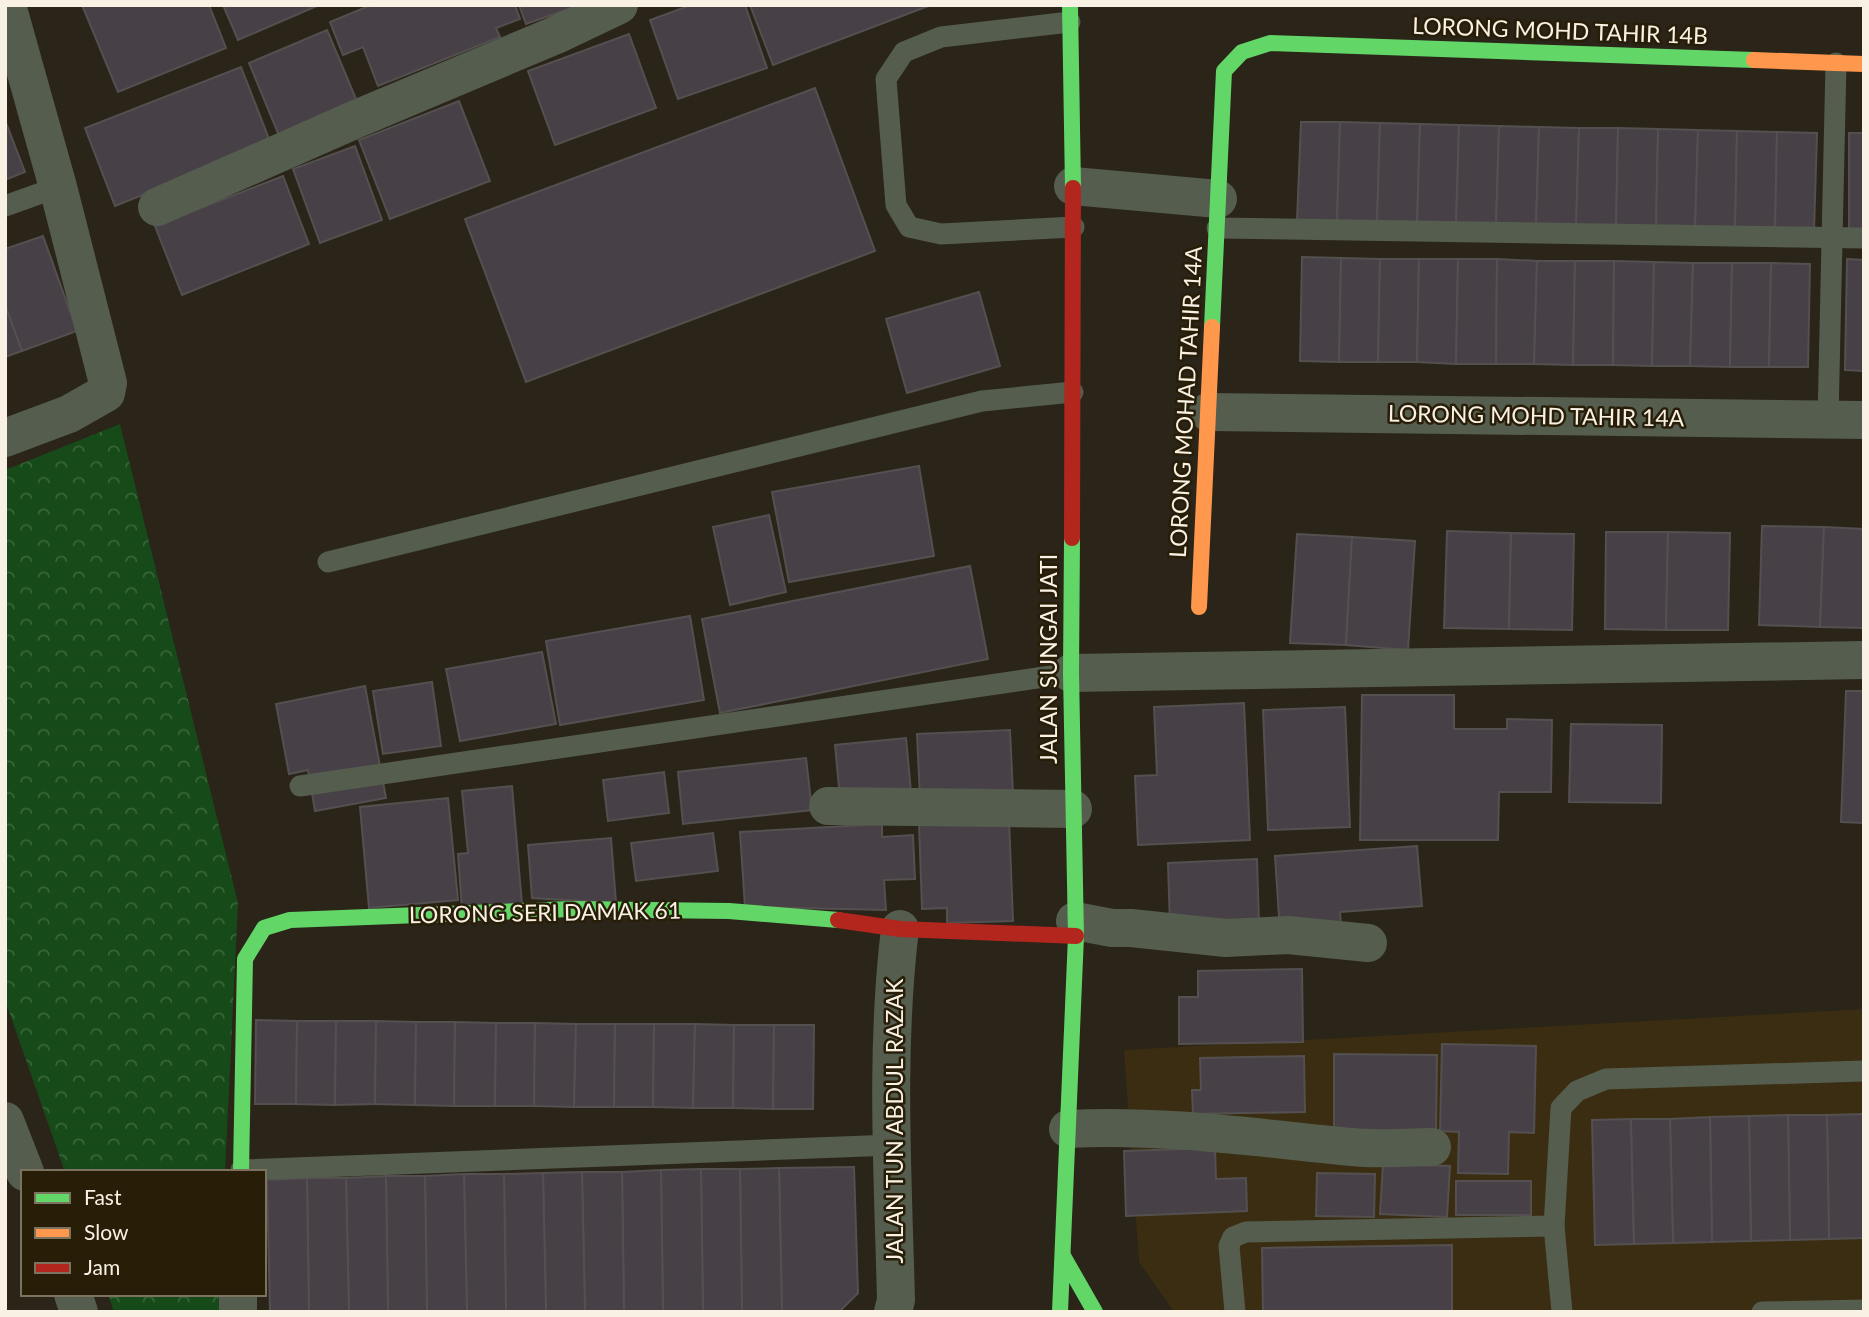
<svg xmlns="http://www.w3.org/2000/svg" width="1869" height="1317" font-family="Lato,sans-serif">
  <defs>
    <pattern id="park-crowns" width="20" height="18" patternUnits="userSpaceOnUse" patternTransform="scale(1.75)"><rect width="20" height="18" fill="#164a18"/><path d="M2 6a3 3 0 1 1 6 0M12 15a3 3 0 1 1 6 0" fill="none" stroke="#396539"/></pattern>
  </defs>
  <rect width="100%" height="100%" fill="#2a2419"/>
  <polygon fill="#3a2d11" points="1864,1009 1864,1312 1174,1312 1139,1262 1124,1050"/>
  <g fill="url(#park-crowns)">
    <polygon points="120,424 238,903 225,1172 65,1172 5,1000 5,470"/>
    <polygon points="108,1294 219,1294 219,1312 114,1312"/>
  </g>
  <g fill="#474047" stroke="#545050" stroke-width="2">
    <polygon points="82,5 209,5 226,48 118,92"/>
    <polygon points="223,5 319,5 238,40"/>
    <polygon points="371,5 515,5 520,19 496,28 500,37 378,86 363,47 343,55 330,22"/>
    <polygon points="519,5 580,5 526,24"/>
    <polygon points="691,5 745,5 767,68 678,99 650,20"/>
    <polygon points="750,5 931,5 773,65"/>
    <polygon points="327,30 359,106 280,138 249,63"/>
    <polygon points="629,34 656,108 555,145 528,71"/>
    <polygon points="241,67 271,144 115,206 85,128"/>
    <polygon points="815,88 875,251 526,382 465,219"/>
    <polygon points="459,101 490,181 390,219 359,140"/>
    <polygon points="5,120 25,172 5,180"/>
    <polygon points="1301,122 1340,122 1337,222 1297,221"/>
    <polygon points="1340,122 1380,123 1377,223 1337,222"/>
    <polygon points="1380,123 1420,124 1417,224 1377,223"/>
    <polygon points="1420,124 1459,125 1456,225 1417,224"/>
    <polygon points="1459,125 1499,126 1496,225 1456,225"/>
    <polygon points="1499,126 1539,127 1536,226 1496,225"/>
    <polygon points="1539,127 1579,128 1576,227 1536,226"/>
    <polygon points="1579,128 1618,128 1616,228 1576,227"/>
    <polygon points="1618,128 1658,129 1656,229 1616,228"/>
    <polygon points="1658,129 1698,130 1695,229 1656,229"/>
    <polygon points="1698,130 1737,131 1735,230 1695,229"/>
    <polygon points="1737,131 1777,132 1775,231 1735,230"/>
    <polygon points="1777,132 1817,133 1814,232 1775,231"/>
    <rect x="1849" y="133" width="15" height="96"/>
    <polygon points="355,146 382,220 320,243 293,169"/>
    <polygon points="283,176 309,244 182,295 155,226"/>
    <polygon points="43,236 77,331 22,351 5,305 5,249"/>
    <polygon points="1302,257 1341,258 1339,362 1300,361"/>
    <polygon points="1341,258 1380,259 1378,362 1339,362"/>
    <polygon points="1380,259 1419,259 1417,362 1378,362"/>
    <polygon points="1419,259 1458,259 1456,364 1417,362"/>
    <polygon points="1458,259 1497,259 1496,364 1456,364"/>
    <polygon points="1497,259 1537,261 1534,364 1496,364"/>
    <polygon points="1847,259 1864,260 1864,371 1845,370"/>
    <polygon points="1537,261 1575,261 1573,365 1534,364"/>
    <polygon points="1575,261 1614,261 1613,365 1573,365"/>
    <polygon points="1614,261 1654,262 1652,366 1613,365"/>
    <polygon points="1654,262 1693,263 1690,366 1652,366"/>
    <polygon points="1693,263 1732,263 1730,367 1690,366"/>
    <polygon points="1732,263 1771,263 1769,367 1730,367"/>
    <polygon points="1771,263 1810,264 1808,367 1769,367"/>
    <polygon points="979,292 1000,366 907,393 886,319"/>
    <polygon points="5,305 22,351 5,357"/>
    <polygon points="919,466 934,556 789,582 772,492"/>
    <polygon points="769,515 786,592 730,605 713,527"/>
    <polygon points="1762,526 1824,527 1820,627 1759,625"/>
    <polygon points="1824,527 1864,529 1864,628 1820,627"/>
    <polygon points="1447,531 1511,533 1509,629 1444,628"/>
    <polygon points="1606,532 1668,532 1666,630 1605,629"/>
    <polygon points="1668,532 1730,533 1728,630 1666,630"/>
    <polygon points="1511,533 1574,534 1572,630 1509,629"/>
    <polygon points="1297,534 1352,537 1346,645 1290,643"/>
    <polygon points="1352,537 1415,541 1408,650 1346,645"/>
    <polygon points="970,566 988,659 720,713 702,619"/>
    <polygon points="690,616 704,700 560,725 546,641"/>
    <polygon points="542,652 556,724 460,741 446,669"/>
    <polygon points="432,682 441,746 383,754 373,691"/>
    <polygon points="365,686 386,798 315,811 308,770 289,774 276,704"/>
    <polygon points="1846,691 1864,691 1864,823 1841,822"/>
    <polygon points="1362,695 1454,695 1454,729 1507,729 1507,719 1552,720 1551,792 1499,792 1498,840 1360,840"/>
    <polygon points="1244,703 1250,840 1138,845 1135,776 1157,775 1154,707"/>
    <polygon points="1345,707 1350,827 1268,830 1263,710"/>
    <polygon points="1571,724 1662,725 1661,803 1569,802"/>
    <polygon points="1010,730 1013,794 920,798 917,734"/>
    <polygon points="906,738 911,792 840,798 835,745"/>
    <polygon points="806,758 812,810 683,824 678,772"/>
    <polygon points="664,772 669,813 608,821 603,780"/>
    <polygon points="512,786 522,905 462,910 458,854 468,853 462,791"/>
    <polygon points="448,798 458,900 369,908 360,807"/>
    <polygon points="1009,819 1013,921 947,923 947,908 922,909 919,823"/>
    <polygon points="882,824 882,837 913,835 915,879 884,880 886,910 745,907 740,832"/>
    <polygon points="713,833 718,871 636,881 631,843"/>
    <polygon points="611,838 616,903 532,898 528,845"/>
    <polygon points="1417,846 1422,906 1340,912 1341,927 1280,932 1275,856"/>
    <polygon points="1257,859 1259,924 1170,928 1168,863"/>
    <polygon points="1302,969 1303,1042 1179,1044 1179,997 1198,997 1198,971"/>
    <polygon points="256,1020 297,1021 296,1104 255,1104"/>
    <polygon points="297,1021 336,1021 335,1105 296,1104"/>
    <polygon points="336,1021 376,1021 375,1104 335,1105"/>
    <polygon points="376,1021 416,1022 415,1105 375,1104"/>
    <polygon points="416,1022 455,1022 454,1106 415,1105"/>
    <polygon points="455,1022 496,1023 495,1106 454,1106"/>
    <polygon points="496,1023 535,1023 534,1106 495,1106"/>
    <polygon points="535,1023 576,1024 574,1107 534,1106"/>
    <polygon points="576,1024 615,1024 614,1107 574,1107"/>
    <polygon points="615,1024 654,1024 653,1107 614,1107"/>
    <polygon points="654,1024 695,1024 693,1108 653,1107"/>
    <polygon points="695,1024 734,1025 733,1108 693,1108"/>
    <polygon points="734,1025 774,1025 773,1109 733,1108"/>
    <polygon points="774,1025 814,1025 813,1109 773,1109"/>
    <polygon points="1442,1044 1536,1046 1534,1133 1509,1132 1508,1174 1458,1173 1459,1132 1440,1131"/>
    <polygon points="1334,1054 1437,1055 1436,1131 1334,1130"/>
    <polygon points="1304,1056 1305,1112 1193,1114 1192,1090 1201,1090 1200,1058"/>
    <polygon points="1864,1114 1864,1238 1829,1239 1827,1115"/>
    <polygon points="1788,1115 1827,1115 1829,1239 1790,1240"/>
    <polygon points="1788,1115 1790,1240 1751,1241 1749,1116"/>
    <polygon points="1749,1116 1751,1241 1712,1242 1710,1117"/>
    <polygon points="1710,1117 1712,1242 1673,1243 1670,1119"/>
    <polygon points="1631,1119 1634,1244 1595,1245 1592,1120"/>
    <polygon points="1631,1119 1670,1119 1673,1243 1634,1244"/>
    <polygon points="1215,1148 1216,1179 1246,1178 1247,1211 1126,1216 1124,1151"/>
    <polygon points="1383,1164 1450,1166 1447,1217 1380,1214"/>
    <polygon points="854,1167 858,1293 839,1312 782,1312 779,1168"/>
    <polygon points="779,1168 782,1312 742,1312 740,1169"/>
    <polygon points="701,1169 740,1169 742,1312 703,1312"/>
    <polygon points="701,1169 703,1312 663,1312 661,1170"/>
    <polygon points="661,1170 663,1312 624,1312 622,1172"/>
    <polygon points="582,1172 622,1172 624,1312 585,1312"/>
    <polygon points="582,1172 585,1312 546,1312 543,1173"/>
    <polygon points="543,1173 546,1312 506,1312 504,1174"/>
    <polygon points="1317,1173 1375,1174 1374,1217 1316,1216"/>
    <polygon points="464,1174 504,1174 506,1312 467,1312"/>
    <polygon points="464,1174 467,1312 427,1312 425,1176"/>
    <polygon points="386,1176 425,1176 427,1312 388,1312"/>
    <polygon points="386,1176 388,1312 349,1312 346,1178"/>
    <polygon points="307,1178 346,1178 349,1312 309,1312"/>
    <polygon points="307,1178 309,1312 270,1312 267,1180"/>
    <rect x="1456" y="1181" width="75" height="34"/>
    <polygon points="1452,1245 1452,1312 1263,1312 1262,1248"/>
  </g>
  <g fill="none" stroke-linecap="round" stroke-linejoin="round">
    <g stroke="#545d4e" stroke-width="21">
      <polyline points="1070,22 941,37 904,52 886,79 896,205 909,227 941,234 1074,227"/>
      <polyline points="5,206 58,187"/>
      <polyline points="1217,228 1864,238"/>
      <polyline points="1828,419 1836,63"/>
      <polyline points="328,562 982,401 1073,392"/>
      <polyline points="300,786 1071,673"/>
      <polyline points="241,1170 892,1145"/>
      <polyline points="1235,1312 1229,1246 1233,1237 1246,1232 1554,1226"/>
      <polyline points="1562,1312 1554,1226 1561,1108 1577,1091 1606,1079 1864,1071"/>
      <polyline points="1762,1312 1864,1310"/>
    </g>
    <g stroke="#545d4e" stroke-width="38">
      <polyline points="1073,186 1218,199"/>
      <polyline points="157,207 354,120 556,35 619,5"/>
      <polyline points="1208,412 1864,420"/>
      <polyline points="5,438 69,414 106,393 108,383 58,187 7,5"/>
      <polyline points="1071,673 1864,660"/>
      <polyline points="828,806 1073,809"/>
      <polyline points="1075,921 1112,928 1131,928 1226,938 1288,935 1368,943"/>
      <polyline points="5,1121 25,1172"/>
      <path d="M1068 1129C1163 1124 1258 1138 1352 1147 1378 1150 1406 1147 1432 1147"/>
      <polyline points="73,1294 79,1312"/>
      <polyline points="238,1312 238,1294"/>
      <path d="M893 1312 896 1300C893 1177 885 1052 900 929"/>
    </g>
    <g stroke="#63d668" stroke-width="16">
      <polyline points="1070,5 1073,188"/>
      <polyline points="1212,327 1224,71 1242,52 1270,43 1754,60"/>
      <polyline points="241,1172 245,959 264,928 290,920 571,909 729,911 838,920"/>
      <polyline points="1063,1256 1095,1312"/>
      <polyline points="1060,1312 1076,936 1071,673 1072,538"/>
    </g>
    <g stroke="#ff974d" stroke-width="16">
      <polyline points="1754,60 1864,64"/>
      <polyline points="1199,607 1212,327"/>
    </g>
    <g stroke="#b3261e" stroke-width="16">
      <polyline points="1072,538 1073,188"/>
      <polyline points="838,920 900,929 1076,936"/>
    </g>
  </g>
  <g text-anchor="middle" stroke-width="5" stroke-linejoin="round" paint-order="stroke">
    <g font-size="23" fill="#f8f1e4" stroke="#281d07">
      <text transform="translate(1560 31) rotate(2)" y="8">LORONG MOHD TAHIR 14B</text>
      <text transform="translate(1186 402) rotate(-87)" y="8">LORONG MOHAD TAHIR 14A</text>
      <text transform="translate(1536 416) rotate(1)" y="8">LORONG MOHD TAHIR 14A</text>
      <text transform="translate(1049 659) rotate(-90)" y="8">JALAN SUNGAI JATI</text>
      <text transform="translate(545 913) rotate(-1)" y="8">LORONG SERI DAMAK 61</text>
      <text transform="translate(895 1121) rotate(-90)" y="8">JALAN TUN ABDUL RAZAK</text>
    </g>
  </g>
  <rect width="1869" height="1317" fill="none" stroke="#f8f1e4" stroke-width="14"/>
  <rect x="21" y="1170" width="245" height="126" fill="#281d07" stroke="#7b725f" stroke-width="2"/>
  <rect x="35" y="1193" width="35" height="10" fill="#63d668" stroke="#7b725f" stroke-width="2"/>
  <text x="84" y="1205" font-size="21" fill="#f8f1e4">Fast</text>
  <rect x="35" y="1228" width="35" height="10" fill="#ff974d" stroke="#7b725f" stroke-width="2"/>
  <text x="84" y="1240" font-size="21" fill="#f8f1e4">Slow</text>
  <rect x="35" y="1263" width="35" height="10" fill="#b3261e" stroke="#7b725f" stroke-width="2"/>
  <text x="84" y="1275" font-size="21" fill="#f8f1e4">Jam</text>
</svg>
